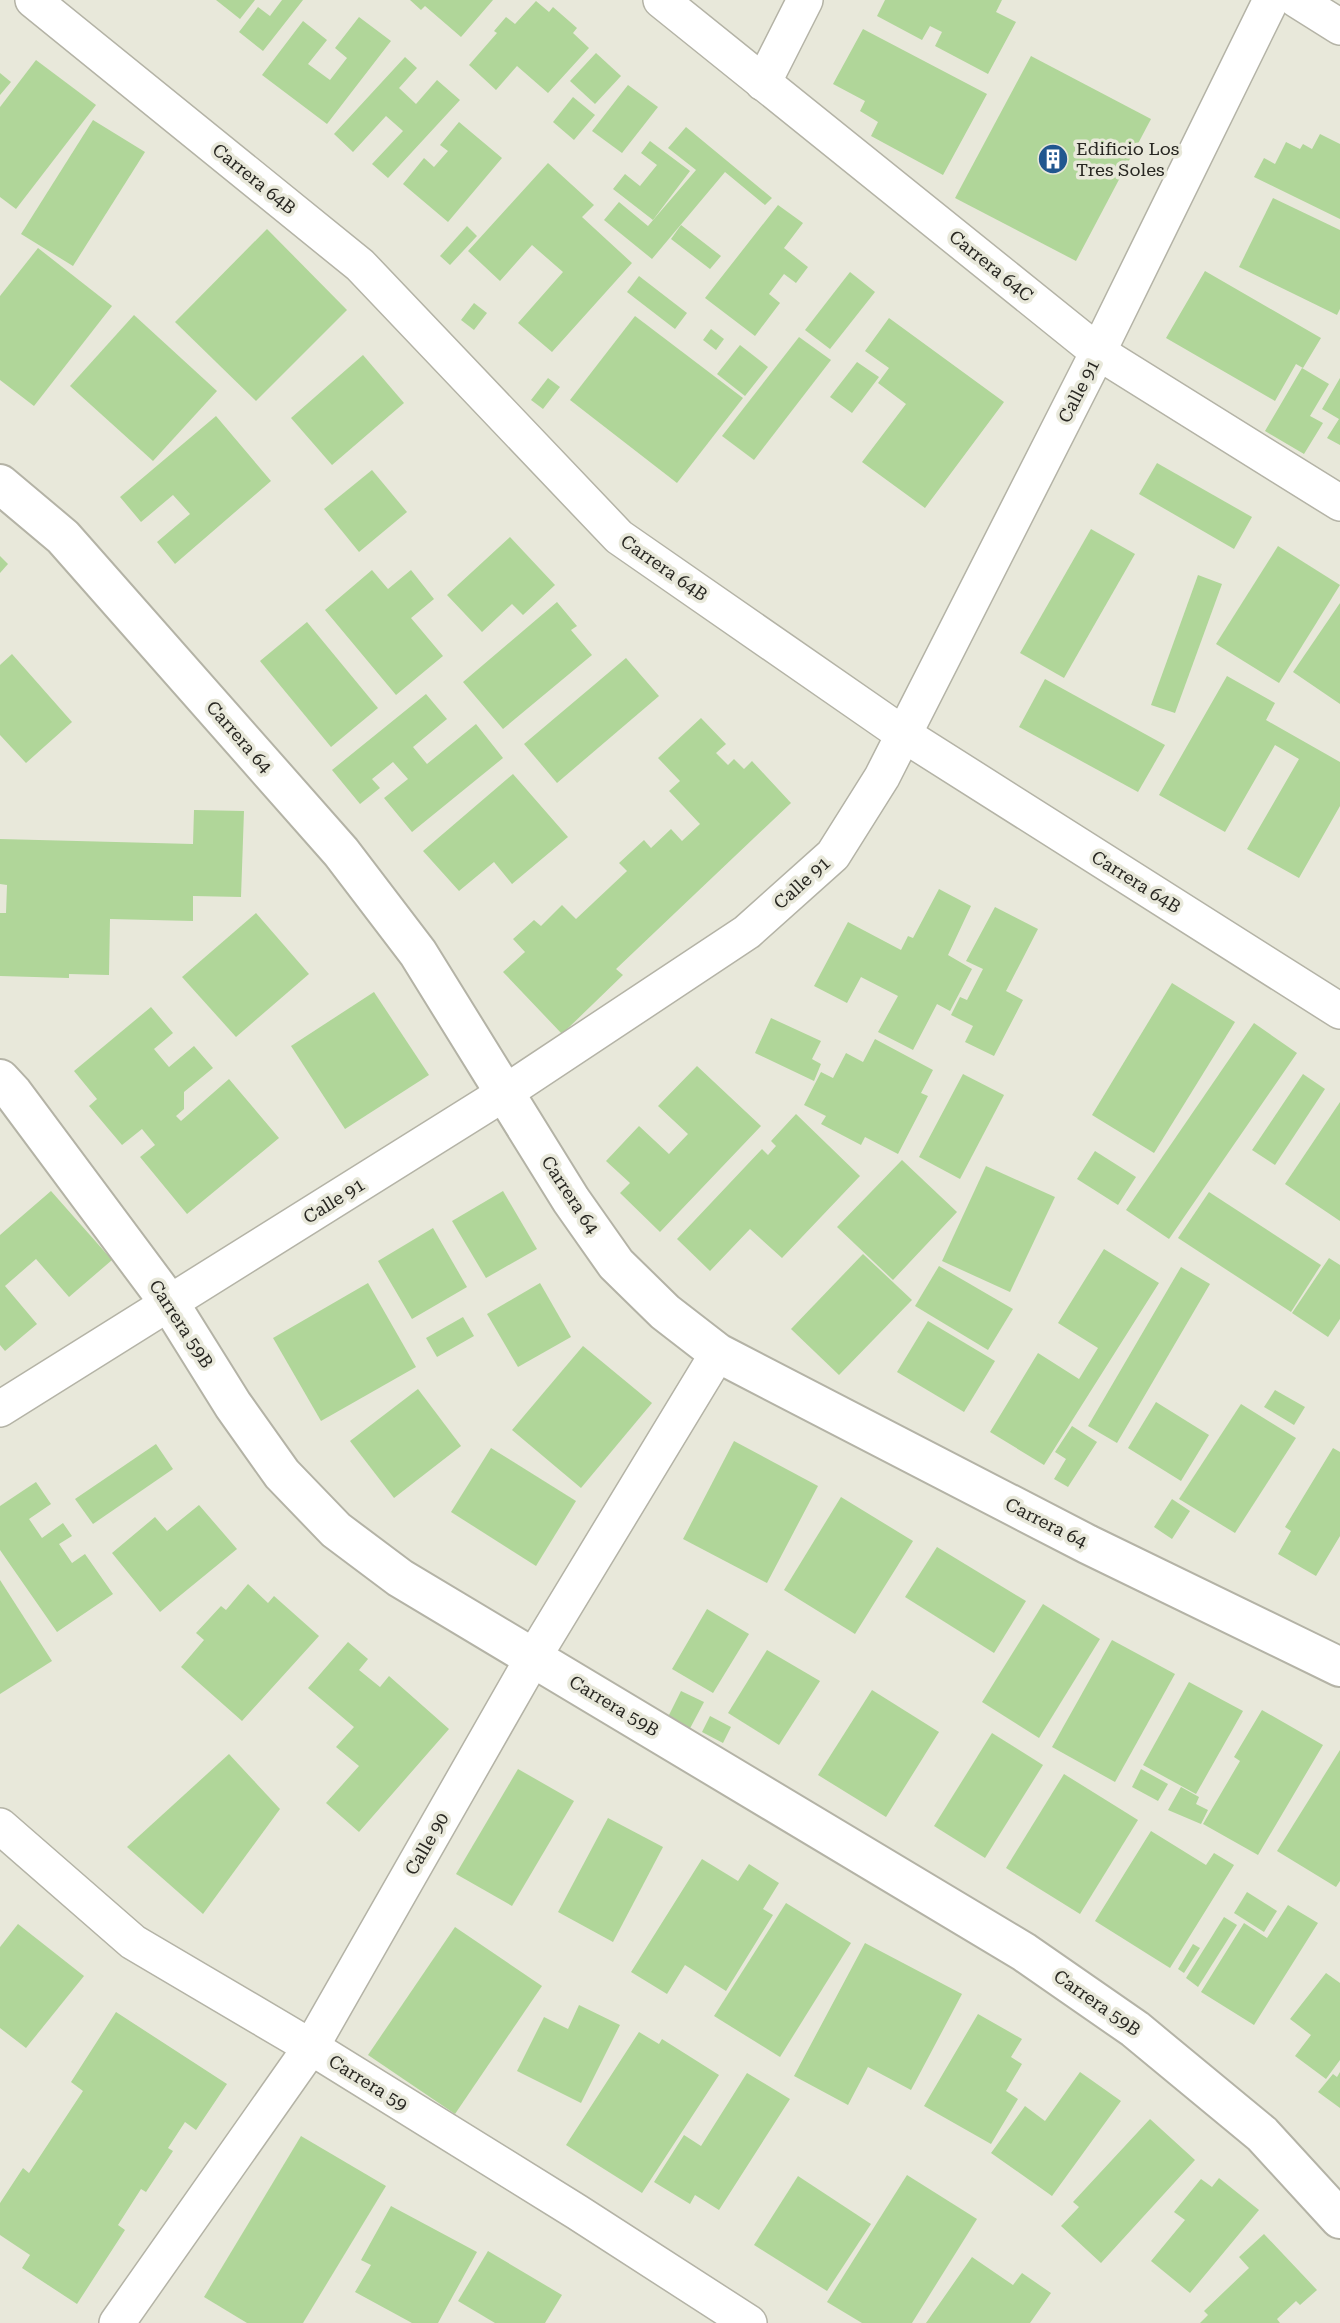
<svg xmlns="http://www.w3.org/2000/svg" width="1340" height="2323" font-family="'Roboto Serif',serif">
  <rect width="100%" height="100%" fill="#e8e8da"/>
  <g fill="#b0d699">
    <polygon points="216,0 255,0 240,19"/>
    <polygon points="282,0 303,0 263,51 239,32 258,7 270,16"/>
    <polygon points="410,0 493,0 461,37 425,6 421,10"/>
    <polygon points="885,0 1002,0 996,12 1016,22 988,74 935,46 942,32 930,26 922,40 877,16"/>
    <polygon points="536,1 549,12 553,7 577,28 573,33 589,48 548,93 517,66 496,90 469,65 497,33 494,31 506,17 515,24"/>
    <polygon points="359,17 391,41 327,124 262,75 303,21 327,40 308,64 330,80 347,58 335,48"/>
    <polygon points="863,29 987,94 943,175 871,136 878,122 860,111 865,101 833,84"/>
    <polygon points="596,53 621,76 595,104 570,81"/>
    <polygon points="1031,56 1151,119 1076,261 955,198"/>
    <polygon points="405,57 417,68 399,88 416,104 437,80 460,100 388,178 372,164 403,131 386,116 353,152 334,134"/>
    <polygon points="36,60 96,105 16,209 0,197 0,107"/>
    <polygon points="0,73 11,82 0,95"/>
    <polygon points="628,85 658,107 622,153 592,131"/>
    <polygon points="573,97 595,115 574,140 553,122"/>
    <polygon points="93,120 145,152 73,266 21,234"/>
    <polygon points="459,122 502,158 448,222 403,184 424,158 434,167 448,151 440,145"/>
    <polygon points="686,127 772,198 765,205 725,172 652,259 604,220 619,202 648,226 696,170 668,148"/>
    <polygon points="1320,134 1340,144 1340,219 1254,177 1264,158 1275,164 1286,142 1300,149 1303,144 1312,149"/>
    <polygon points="650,141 690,171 653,220 613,189 625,174 640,186 657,165 641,153"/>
    <polygon points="548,163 594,205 582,217 632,263 552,352 518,323 563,272 532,245 500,281 468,251"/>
    <polygon points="1273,198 1340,230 1340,309 1337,315 1239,267"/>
    <polygon points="778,205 803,223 784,248 808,267 796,283 784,274 769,294 780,303 755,336 705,298"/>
    <polygon points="681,225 721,256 710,269 671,239"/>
    <polygon points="467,226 477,236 450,265 440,256"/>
    <polygon points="267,229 347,310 256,401 175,322"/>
    <polygon points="38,248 112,306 34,406 0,380 0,296"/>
    <polygon points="1205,271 1321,338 1303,368 1296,364 1275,401 1166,338"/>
    <polygon points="850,272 875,292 830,349 805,330"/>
    <polygon points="639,276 687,313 675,329 627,292"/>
    <polygon points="474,303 487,313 474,330 461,320"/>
    <polygon points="134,315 217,391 153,461 70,386"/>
    <polygon points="635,316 743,398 677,483 570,400"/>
    <polygon points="889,318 1004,402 925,508 862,462 906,404 878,383 889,368 865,351"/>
    <polygon points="711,329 724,339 716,350 703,340"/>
    <polygon points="799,337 831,360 754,460 722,436"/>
    <polygon points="740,345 768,367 745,396 717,374"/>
    <polygon points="363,355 404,403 332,465 291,418"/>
    <polygon points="857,362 879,377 852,413 830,397"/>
    <polygon points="1302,368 1329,384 1310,416 1323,423 1304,454 1265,431"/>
    <polygon points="548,378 560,387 543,409 531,400"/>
    <polygon points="1340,378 1340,445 1327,438 1339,419 1322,409"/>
    <polygon points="216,416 271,481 175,564 157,542 190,514 173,495 141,522 120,497"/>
    <polygon points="1157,463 1252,517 1234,549 1139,494"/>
    <polygon points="372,470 407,512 359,552 324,509"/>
    <polygon points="1091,529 1135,554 1064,678 1020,653"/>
    <polygon points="510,537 555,585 523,615 512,604 482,632 447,595"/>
    <polygon points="1278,546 1340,585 1279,683 1216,644"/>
    <polygon points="0,556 8,564 0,573"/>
    <polygon points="372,570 388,589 411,570 434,599 411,618 443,656 396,695 325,610"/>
    <polygon points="1198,575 1222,584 1175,713 1151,705"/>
    <polygon points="557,602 577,626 571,630 592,655 503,729 463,682"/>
    <polygon points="1340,603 1340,704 1293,672"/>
    <polygon points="307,622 378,708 331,747 260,661"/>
    <polygon points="12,654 72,722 26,763 0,735 0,665"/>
    <polygon points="626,658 659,696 557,783 524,744"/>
    <polygon points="1227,676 1275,703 1266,720 1340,762 1340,806 1299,878 1247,849 1299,759 1275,745 1225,832 1159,795"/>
    <polygon points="1045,679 1165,745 1138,792 1019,727"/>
    <polygon points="426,694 447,719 413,747 427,764 476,724 503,758 412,832 384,798 408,779 393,762 372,779 380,788 360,804 332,770"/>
    <polygon points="701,718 726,744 716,753 728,765 734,759 744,769 752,761 791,803 616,969 623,975 562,1034 503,972 525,952 513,939 534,920 541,926 562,905 576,919 627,871 619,863 644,840 651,848 671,829 682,841 700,824 669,791 680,781 658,758"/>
    <polygon points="513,774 568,837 512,884 494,862 459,891 423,851"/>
    <polygon points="194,810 244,811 241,897 193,896 193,921 110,919 109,975 69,974 69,978 0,976 0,913 6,913 7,885 0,884 0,839 193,844"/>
    <polygon points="939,889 971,906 948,955 972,969 950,1011 937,1004 913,1050 878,1032 898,996 861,977 847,1003 814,986 848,922 901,950 908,936 913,938"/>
    <polygon points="995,907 1038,929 1006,991 1023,1000 994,1056 965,1042 973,1026 951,1015 960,997 967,1000 983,969 966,961"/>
    <polygon points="256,913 309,974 236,1037 182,977"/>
    <polygon points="1172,983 1235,1022 1154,1153 1092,1115"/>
    <polygon points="374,992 429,1075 345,1129 291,1046"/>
    <polygon points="151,1007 173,1033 154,1049 169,1067 194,1046 213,1068 184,1092 184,1109 176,1116 181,1121 229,1079 279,1138 187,1214 140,1157 155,1145 142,1129 122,1145 89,1106 97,1099 74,1071"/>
    <polygon points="771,1018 821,1041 812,1059 821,1064 814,1081 755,1053"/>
    <polygon points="1254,1023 1297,1053 1169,1239 1126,1210"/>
    <polygon points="875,1039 933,1070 921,1093 928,1096 898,1154 865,1137 861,1145 821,1124 826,1116 804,1105 821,1072 833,1078 846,1053 863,1062"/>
    <polygon points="697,1066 761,1126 660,1232 620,1193 630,1183 606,1161 639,1126 669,1154 688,1134 658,1106"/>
    <polygon points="963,1074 1004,1095 960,1179 919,1157"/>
    <polygon points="1303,1074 1325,1089 1275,1165 1252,1150"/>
    <polygon points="1340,1102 1340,1221 1285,1184"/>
    <polygon points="796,1114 860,1176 782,1258 750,1229 710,1271 677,1239 762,1149 768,1155 776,1146 771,1141"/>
    <polygon points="1095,1151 1136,1177 1118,1205 1077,1179"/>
    <polygon points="902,1160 957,1212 893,1280 837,1227"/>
    <polygon points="986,1166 1055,1197 1010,1292 942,1261"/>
    <polygon points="51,1191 112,1260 69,1297 36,1259 5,1286 37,1324 5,1351 0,1345 0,1235"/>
    <polygon points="503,1191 537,1249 486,1278 452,1221"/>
    <polygon points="1209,1192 1321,1265 1291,1312 1178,1238"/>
    <polygon points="433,1228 467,1287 412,1319 378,1261"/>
    <polygon points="1104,1249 1159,1283 1044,1465 990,1432 1038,1353 1079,1379 1098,1348 1058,1323"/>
    <polygon points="863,1254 912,1300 839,1375 791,1329"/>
    <polygon points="1329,1258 1340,1265 1340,1319 1328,1337 1292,1313"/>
    <polygon points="939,1266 1013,1309 988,1350 915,1306"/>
    <polygon points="1181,1267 1210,1284 1117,1443 1088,1426"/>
    <polygon points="368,1283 416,1367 321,1421 273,1338"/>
    <polygon points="540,1283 571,1337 518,1367 487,1314"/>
    <polygon points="463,1317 474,1336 437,1357 426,1338"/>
    <polygon points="928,1321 995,1361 964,1412 897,1372"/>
    <polygon points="583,1346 652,1403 581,1488 512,1430"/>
    <polygon points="418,1389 461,1446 394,1498 350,1441"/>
    <polygon points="1275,1390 1305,1407 1294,1425 1264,1407"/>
    <polygon points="1156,1402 1209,1435 1181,1481 1128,1448"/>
    <polygon points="1241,1404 1296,1438 1235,1533 1179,1499"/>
    <polygon points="1072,1426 1097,1442 1068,1487 1054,1479 1066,1459 1055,1452"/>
    <polygon points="734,1441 818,1486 767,1583 683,1539"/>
    <polygon points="156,1444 173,1469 93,1524 75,1499"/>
    <polygon points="491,1448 576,1501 536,1566 451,1512"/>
    <polygon points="1333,1448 1340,1452 1340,1536 1316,1576 1278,1554 1291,1531 1285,1527"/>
    <polygon points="36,1482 51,1504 29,1519 42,1538 63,1523 72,1536 59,1544 72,1563 85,1554 113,1594 57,1632 0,1550 0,1506"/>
    <polygon points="841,1497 913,1541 855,1634 784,1590"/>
    <polygon points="1172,1499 1190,1511 1172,1539 1154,1527"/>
    <polygon points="199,1505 237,1549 160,1612 112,1553 155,1517 167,1531"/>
    <polygon points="937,1547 1026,1601 994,1653 905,1597"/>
    <polygon points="0,1580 52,1661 0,1694"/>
    <polygon points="248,1584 268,1603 274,1596 319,1636 242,1721 181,1667 204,1640 196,1633 221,1606 226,1610"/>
    <polygon points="1043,1604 1100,1639 1039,1738 982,1702"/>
    <polygon points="707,1609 749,1634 713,1693 672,1669"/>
    <polygon points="1112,1640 1175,1674 1115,1782 1052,1747"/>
    <polygon points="348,1642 368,1659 359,1670 380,1687 389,1676 449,1729 359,1832 326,1803 359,1766 336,1747 354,1727 308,1688"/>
    <polygon points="767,1650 820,1681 779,1745 728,1713"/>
    <polygon points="1189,1682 1243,1711 1196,1794 1143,1765"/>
    <polygon points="872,1690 939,1732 886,1817 818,1775"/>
    <polygon points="681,1691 704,1702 687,1734 665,1723"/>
    <polygon points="1262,1710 1323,1745 1258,1855 1203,1824 1240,1761 1234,1757"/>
    <polygon points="710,1716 731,1727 723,1743 702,1732"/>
    <polygon points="992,1733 1043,1765 985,1858 934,1826"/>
    <polygon points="1340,1750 1340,1881 1336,1887 1277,1851"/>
    <polygon points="229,1754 280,1809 203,1914 127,1847"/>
    <polygon points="518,1769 574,1801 512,1906 456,1874"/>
    <polygon points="1141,1769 1168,1784 1158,1801 1132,1787"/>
    <polygon points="1064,1774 1138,1820 1080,1914 1006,1868"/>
    <polygon points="1181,1787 1199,1797 1196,1804 1208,1810 1201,1824 1168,1810"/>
    <polygon points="608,1818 663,1847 613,1942 558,1912"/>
    <polygon points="1151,1831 1206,1865 1214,1853 1234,1865 1170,1968 1095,1921"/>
    <polygon points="702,1859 738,1881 749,1864 779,1883 763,1909 773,1915 726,1991 685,1965 667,1994 631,1972"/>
    <polygon points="1247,1892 1277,1911 1264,1932 1234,1913"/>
    <polygon points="786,1903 851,1943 780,2057 714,2016"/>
    <polygon points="1288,1905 1318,1923 1254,2025 1201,1992 1244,1923 1267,1938"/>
    <polygon points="1224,1917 1237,1925 1198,1987 1186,1978"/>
    <polygon points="18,1924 84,1976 26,2048 0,2028 0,1947"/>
    <polygon points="455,1927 542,1986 455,2114 368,2055"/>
    <polygon points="865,1943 962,1994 911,2090 868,2067 848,2105 794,2076"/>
    <polygon points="1193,1944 1200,1948 1184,1973 1178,1969"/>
    <polygon points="1326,1973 1340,1983 1340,2060 1326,2079 1295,2056 1311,2035 1290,2019"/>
    <polygon points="579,2005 620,2025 581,2103 517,2071 544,2017 568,2029"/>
    <polygon points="116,2012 227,2084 196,2130 185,2122 168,2148 173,2151 146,2192 141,2189 118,2225 125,2230 77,2304 22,2268 30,2255 0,2235 0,2203 23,2168 29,2173 83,2091 71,2082"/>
    <polygon points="978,2014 1022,2039 1011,2057 1022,2064 1006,2091 1018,2099 991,2144 924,2106"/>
    <polygon points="639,2032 659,2044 662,2039 719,2075 642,2193 566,2145"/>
    <polygon points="1080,2072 1121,2101 1052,2196 991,2153 1025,2106 1045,2121"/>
    <polygon points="1340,2072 1340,2108 1318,2092 1333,2074 1337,2077"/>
    <polygon points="747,2073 790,2099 719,2210 695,2195 690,2204 654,2182 684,2135 701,2146"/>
    <polygon points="1150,2119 1195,2160 1101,2263 1061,2226 1079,2207 1073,2202"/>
    <polygon points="301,2136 386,2186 303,2323 247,2323 204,2297"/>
    <polygon points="907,2175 977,2219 912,2323 862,2323 827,2302"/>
    <polygon points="798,2176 871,2224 827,2291 754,2245"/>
    <polygon points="1219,2178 1259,2210 1190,2293 1151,2261 1185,2220 1174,2212 1201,2179 1212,2187"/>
    <polygon points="391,2206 477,2252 438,2323 412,2323 355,2292 371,2265 361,2260"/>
    <polygon points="1264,2234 1317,2290 1300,2305 1296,2301 1277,2319 1280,2323 1200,2323 1208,2315 1204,2311 1249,2268 1239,2257"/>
    <polygon points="488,2251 562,2295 545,2323 495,2323 458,2301"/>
    <polygon points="972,2257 1013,2285 1022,2273 1051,2293 1030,2323 926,2323"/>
  </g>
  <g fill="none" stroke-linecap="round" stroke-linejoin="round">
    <g stroke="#b4b3a6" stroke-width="38">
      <g id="street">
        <polyline points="33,0 360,265 619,537 903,734 1340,1011"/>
        <polyline points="661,0 1098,352 1340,503"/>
        <polyline points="1297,0 1340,27"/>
        <polyline points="763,83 805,0"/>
        <polyline points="0,1409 506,1092 747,932 833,855 882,777 1098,352 1271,0"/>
        <polyline points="0,1826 133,1942 311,2047 577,2212 749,2323"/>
        <polyline points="117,2323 311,2047 533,1658 718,1353"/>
      </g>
    </g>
    <g stroke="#b4b3a6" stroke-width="42">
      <g id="secondary">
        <polyline points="0,484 63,537 341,852 418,953 571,1200 616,1264 665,1312 718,1353 1087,1544 1340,1667"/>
        <polyline points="0,1079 13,1093 170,1304 233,1405 282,1474 336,1530 400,1578 1024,1952 1135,2029 1262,2134 1340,2219"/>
      </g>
    </g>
    <use href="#street" stroke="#fff" stroke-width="35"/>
    <use href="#secondary" stroke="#fff" stroke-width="38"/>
  </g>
  <defs>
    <g id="building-disc" transform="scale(1.575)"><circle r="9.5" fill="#21578f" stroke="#e8e8da"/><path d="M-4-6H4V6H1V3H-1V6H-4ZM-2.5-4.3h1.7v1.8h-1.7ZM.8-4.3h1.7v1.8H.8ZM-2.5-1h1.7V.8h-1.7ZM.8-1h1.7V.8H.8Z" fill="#fff"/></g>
  </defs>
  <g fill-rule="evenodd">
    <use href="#building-disc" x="1053" y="159"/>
  </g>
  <g text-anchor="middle" stroke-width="7" stroke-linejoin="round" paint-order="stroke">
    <g font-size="18" fill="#282722" stroke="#e8e8da" text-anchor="start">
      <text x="1076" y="155">Edificio Los<tspan x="1076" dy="21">Tres Soles</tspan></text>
    </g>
    <g font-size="18" fill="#282722" stroke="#e8e8da">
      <text transform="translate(254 179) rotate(39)" y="6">Carrera 64B</text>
      <text transform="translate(991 266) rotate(39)" y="6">Carrera 64C</text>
      <text transform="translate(1079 391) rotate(-63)" y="6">Calle 91</text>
      <text transform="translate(664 568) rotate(35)" y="6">Carrera 64B</text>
      <text transform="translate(239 737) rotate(49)" y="6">Carrera 64</text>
      <text transform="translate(1136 882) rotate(32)" y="6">Carrera 64B</text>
      <text transform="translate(802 883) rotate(-42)" y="6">Calle 91</text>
      <text transform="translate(570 1195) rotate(57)" y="6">Carrera 64</text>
      <text transform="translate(334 1201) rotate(-32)" y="6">Calle 91</text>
      <text transform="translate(181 1324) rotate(57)" y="6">Carrera 59B</text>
      <text transform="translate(1046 1523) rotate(27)" y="6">Carrera 64</text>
      <text transform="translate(614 1706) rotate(31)" y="6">Carrera 59B</text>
      <text transform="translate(427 1844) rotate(-60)" y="6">Calle 90</text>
      <text transform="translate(1097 2003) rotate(35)" y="6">Carrera 59B</text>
      <text transform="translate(368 2083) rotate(32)" y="6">Carrera 59</text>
    </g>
  </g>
</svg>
